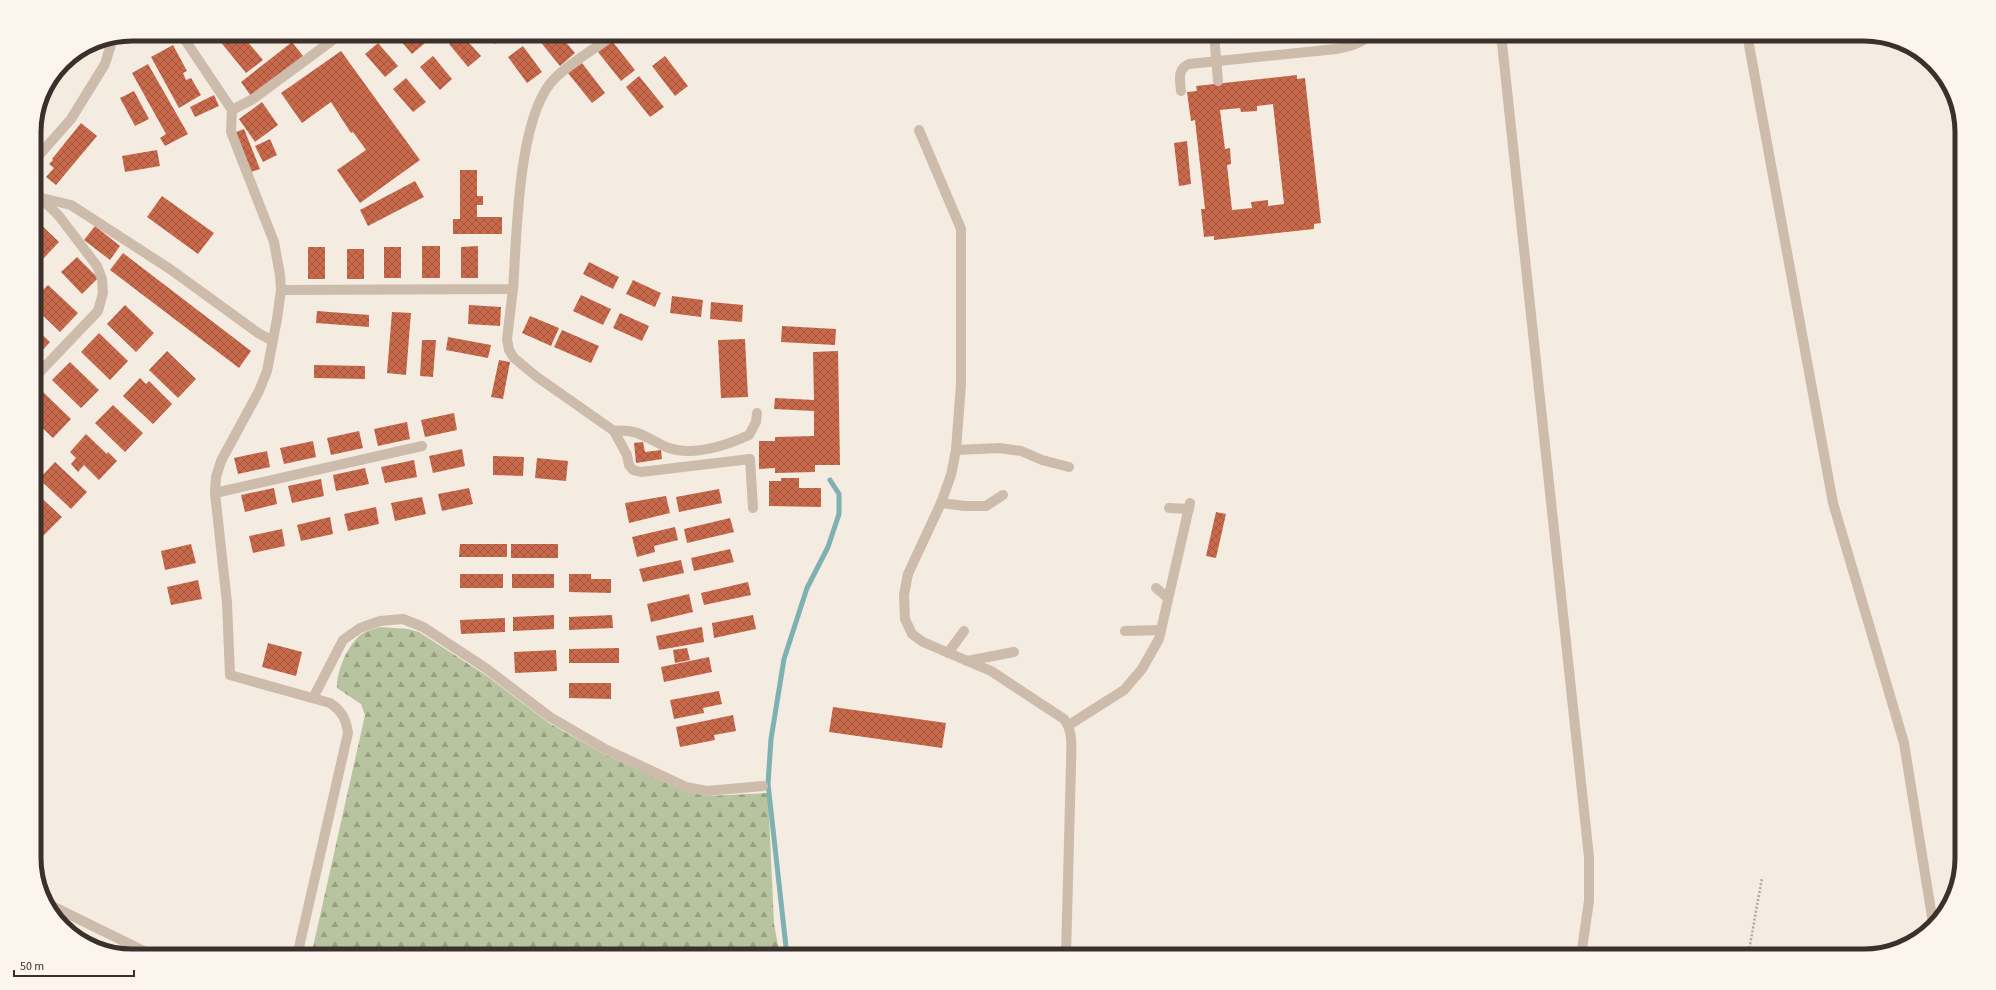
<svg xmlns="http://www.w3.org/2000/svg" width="1996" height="990" font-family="'Source Sans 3',sans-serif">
  <defs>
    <pattern id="forest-firs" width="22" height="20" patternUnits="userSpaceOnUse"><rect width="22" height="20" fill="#b8c4a0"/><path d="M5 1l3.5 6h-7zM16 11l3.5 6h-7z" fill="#97a083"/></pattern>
    <pattern id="building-cross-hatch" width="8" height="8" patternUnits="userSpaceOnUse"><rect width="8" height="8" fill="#c8694b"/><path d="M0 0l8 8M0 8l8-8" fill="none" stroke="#a4573f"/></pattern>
  </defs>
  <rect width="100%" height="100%" fill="#f4ebe1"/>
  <path fill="url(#forest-firs)" d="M380 627 408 629 419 632 487 676 549 723 604 754 684 791 708 796 768 793 774 924 780 956H311L365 715 361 704 337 688C336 672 349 640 365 632 369 630 375 629 380 627Z"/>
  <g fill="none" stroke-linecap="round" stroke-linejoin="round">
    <polyline stroke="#7fb0b2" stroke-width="5" points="787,956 768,784 771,739 784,659 807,588 828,547 839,514 839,494 830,480"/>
  </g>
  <g fill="url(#building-cross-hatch)" fill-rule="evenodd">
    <polygon points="214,34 241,34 263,60 246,73"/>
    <polygon points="395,34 417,34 425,43 412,54"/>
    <polygon points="461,34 481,56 468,67 449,44"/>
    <polygon points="486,34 507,34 495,44"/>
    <polygon points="534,34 559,34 575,53 560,66"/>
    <polygon points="612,41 635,70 621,81 598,52"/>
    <polygon points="292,42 303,56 251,96 241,82"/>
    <polygon points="378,43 398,66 385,77 365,54"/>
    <polygon points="173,45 187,71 183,73 186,80 191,78 201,95 179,108 151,57"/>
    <polygon points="523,46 542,72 527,83 508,57"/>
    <polygon points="341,51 420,160 360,203 337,170 366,150 353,132 351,133 331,102 302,123 281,93"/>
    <polygon points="433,56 452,79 440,90 420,67"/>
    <polygon points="665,56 688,86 675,96 652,66"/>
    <polygon points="582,63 605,93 592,103 568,73"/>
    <polygon points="148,64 188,134 165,146 160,138 166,134 132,73"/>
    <path d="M1297 75V79L1305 78 1321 223 1314 224V229L1214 240V236L1204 237 1201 209H1205L1195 120 1191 121 1187 92 1197 91 1196 86ZM1273 104 1284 204 1268 206V200L1251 202 1252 208 1232 210 1227 165 1231 164 1230 148 1225 149 1220 110 1240 108 1241 112 1257 111V106Z"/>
    <polygon points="639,76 664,107 650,117 626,87"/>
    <polygon points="406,78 426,102 413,112 393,89"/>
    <polygon points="134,91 149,119 135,126 120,98"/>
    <polygon points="214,95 219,106 195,117 190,107"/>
    <polygon points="262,102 278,125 255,142 239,119"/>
    <polygon points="81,123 97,136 56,185 46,177 54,168 49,164 53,160 52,159"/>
    <polygon points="244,129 260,169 251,172 236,132"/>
    <polygon points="270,139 277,155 263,162 255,146"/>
    <polygon points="1187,141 1191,184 1179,186 1174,143"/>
    <polygon points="157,150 160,166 125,172 122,156"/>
    <polygon points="460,170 477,170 477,196 483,196 483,205 477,205 477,217 502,217 502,234 453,234 453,219 460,219"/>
    <polygon points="415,181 424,197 368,226 360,210"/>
    <polygon points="162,196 214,233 198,254 147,217"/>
    <polygon points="34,218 59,242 41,261 34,254"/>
    <polygon points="95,226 120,246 110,260 84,240"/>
    <rect x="422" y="246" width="18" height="32"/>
    <polygon points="478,246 478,278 461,278 461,247"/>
    <rect x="308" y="247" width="17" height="32"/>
    <rect x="384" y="247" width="17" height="31"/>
    <rect x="347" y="249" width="17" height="30"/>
    <polygon points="123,253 251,351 239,368 110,270"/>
    <polygon points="77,257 98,278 82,294 61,272"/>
    <polygon points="589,262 619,277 613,289 583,274"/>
    <polygon points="633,280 661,293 655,307 626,294"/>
    <polygon points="48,285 78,313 60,332 34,307 34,299"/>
    <polygon points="581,295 611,309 603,325 573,311"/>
    <polygon points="672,296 703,300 701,317 670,313"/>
    <polygon points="711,302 743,305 742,322 710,319"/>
    <polygon points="125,305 154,333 136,352 107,324"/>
    <polygon points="469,305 501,307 500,326 468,324"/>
    <polygon points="317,311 369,315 369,327 316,323"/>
    <polygon points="392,312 411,313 406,375 387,373"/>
    <polygon points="620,313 649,326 642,341 613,328"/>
    <polygon points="530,316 559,328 551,346 522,333"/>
    <polygon points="782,326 836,329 835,345 781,342"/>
    <polygon points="34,327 50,342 34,359"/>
    <polygon points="562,330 599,346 591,363 554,347"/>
    <polygon points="99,333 128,361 110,380 81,352"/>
    <polygon points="448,337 491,345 488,358 446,350"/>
    <polygon points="745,339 748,397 721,398 718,340"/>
    <polygon points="422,340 436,340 433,377 420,376"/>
    <polygon points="167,351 196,379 178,398 149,370"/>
    <polygon points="838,351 840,465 815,465 815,472 775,473 775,468 759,469 759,441 775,441 775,437 814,436 814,411 774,409 775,398 814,400 813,352"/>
    <polygon points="499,360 510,362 503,399 491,397"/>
    <polygon points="70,362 99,390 81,408 52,380"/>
    <polygon points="314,365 365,366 365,379 314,378"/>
    <polygon points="140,378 146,384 149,381 172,404 153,424 123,396"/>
    <polygon points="42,391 71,419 53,438 34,420 34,399"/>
    <polygon points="113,405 143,433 125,452 95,423"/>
    <polygon points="454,413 457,430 425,437 421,420"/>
    <polygon points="407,422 410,439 378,446 374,429"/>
    <polygon points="359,431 363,448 331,455 327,438"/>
    <polygon points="86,434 107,454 108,452 117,461 99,480 84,465 78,472 71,464 76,458 70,452"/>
    <polygon points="34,438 43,447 34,455"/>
    <polygon points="313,441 316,457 284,464 280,448"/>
    <polygon points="643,442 645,452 661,450 662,459 636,463 634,443"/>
    <polygon points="462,449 465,466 433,473 429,456"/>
    <polygon points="267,451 270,467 238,474 234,458"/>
    <polygon points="493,456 524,457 523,476 493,475"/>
    <polygon points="537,458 568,461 566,481 535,478"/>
    <polygon points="414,460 417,477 385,483 381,467"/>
    <polygon points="55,462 87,492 71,509 39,479"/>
    <polygon points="365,468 369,484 336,491 333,475"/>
    <polygon points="781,478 799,478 799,488 821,488 821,507 769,506 769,481 781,481"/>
    <polygon points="321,479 324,496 292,503 288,486"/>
    <polygon points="274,488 277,504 245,512 241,495"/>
    <polygon points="469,488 473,504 442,511 438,494"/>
    <polygon points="719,489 722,503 679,512 676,497"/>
    <polygon points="34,491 62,517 42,537 34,529"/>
    <polygon points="666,496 670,513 629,523 625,503"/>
    <polygon points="422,497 426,514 395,521 391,503"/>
    <polygon points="376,507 379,524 348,531 344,514"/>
    <polygon points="1216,512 1226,514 1216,558 1206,556"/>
    <polygon points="330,517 333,534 301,541 297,525"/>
    <polygon points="730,518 734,532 687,543 684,529"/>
    <polygon points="675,527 678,540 654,546 655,552 637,557 632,537"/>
    <polygon points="282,529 285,546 253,553 249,536"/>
    <polygon points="191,544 196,563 165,570 161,551"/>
    <polygon points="460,544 507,544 507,557 459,557"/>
    <rect x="511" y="544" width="47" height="14"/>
    <polygon points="730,549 734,562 694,571 691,558"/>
    <polygon points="681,560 684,573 643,582 639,569"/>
    <rect x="460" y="574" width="43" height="14"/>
    <rect x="512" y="574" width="42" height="14"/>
    <polygon points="569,574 591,574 591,579 611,579 611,593 569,592"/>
    <polygon points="198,580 202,599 171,605 167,587"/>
    <polygon points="748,582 751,595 704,605 701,593"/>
    <polygon points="689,594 693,612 651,622 647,604"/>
    <polygon points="554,615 554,629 513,631 513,617"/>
    <polygon points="612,615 613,628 569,630 569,617"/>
    <polygon points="753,615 756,629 714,638 712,623"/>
    <polygon points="505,618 505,632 461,634 460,620"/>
    <polygon points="702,627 704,642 659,650 656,636"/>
    <polygon points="268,643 302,652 296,676 262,667"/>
    <polygon points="619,648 619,663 569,663 569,649"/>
    <polygon points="687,648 690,660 675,663 673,650"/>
    <polygon points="556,650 557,671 515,673 514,652"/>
    <polygon points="709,657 712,672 664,682 661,667"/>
    <polygon points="569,683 611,683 611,699 569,698"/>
    <polygon points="719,691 722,704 703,708 704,713 674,719 670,700"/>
    <polygon points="833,707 946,723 942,748 829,732"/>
    <polygon points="733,715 736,731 714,735 715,740 680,747 676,727"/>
    <polygon points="1131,951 1132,956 1093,956 1093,955"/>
  </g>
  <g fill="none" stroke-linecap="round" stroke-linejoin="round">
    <polyline stroke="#b9a596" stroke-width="2.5" stroke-dasharray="2 2" stroke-linecap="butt" points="1748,956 1762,878"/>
    <g stroke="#cdbbac" stroke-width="10">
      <path d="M181 34 232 110 231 132 274 242 280 275 281 290 277 319 267 371 259 391 221 461 216 477 215 493 227 603 230 675 330 703C342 711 346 719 348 733L297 956"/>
      <polyline points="1214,34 1218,81"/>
      <polyline points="1501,34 1589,857 1589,901 1581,956"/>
      <polyline points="1747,34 1833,503 1904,743 1933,923"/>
      <path d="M1181 91C1180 80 1177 69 1189 64L1336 49C1350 46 1361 44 1371 34"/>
      <polyline points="232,110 253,99 341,34"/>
      <path d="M919 130 961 229V384L956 450 951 475 941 503 908 574 904 595 905 619 912 634 923 642 991 671 1064 719C1074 732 1071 749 1071 765L1066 956"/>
      <polyline points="34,161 71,119 105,64 113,38"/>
      <polyline points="34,191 59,216 97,266 102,279 103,293 98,311 34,378"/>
      <polyline points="42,198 71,205 170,269 258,333 273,341"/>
      <polyline points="513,289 507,339 509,350 514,358 537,377 614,431 627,455 629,465 633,470 641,472 750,459 753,508"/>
      <path d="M281 290 513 289C517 237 517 113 556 77 573 61 596 48 615 34"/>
      <path d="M614 431C636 428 647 438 666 447 692 457 725 446 749 435L756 422 757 413"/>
      <polyline points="956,450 999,448 1021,451 1042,460 1069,467"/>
      <polyline points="215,493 422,446"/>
      <polyline points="941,503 965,506 986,506 1003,495"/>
      <polyline points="1169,508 1189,509"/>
      <polyline points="1156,588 1168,598"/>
      <polyline points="1125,631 1161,630"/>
      <polyline points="948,653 964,631"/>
      <polyline points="967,661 1014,652"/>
      <polyline points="313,698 343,640 360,628 380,621 403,619 423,627 487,669 550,717 605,749 686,787 707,791 763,786"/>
      <polyline points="1069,725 1124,690 1142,669 1159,639 1190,503"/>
      <polyline points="48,904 154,956"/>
    </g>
  </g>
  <path d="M0 0H1996V990H0ZM132 41H1864A91 91 0 0 1 1955 132V858A91 91 0 0 1 1864 949H132A91 91 0 0 1 41 858V132A91 91 0 0 1 132 41Z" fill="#fbf5ee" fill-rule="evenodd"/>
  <path fill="none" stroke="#3b302b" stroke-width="5" d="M132 41H1864A91 91 0 0 1 1955 132V858A91 91 0 0 1 1864 949H132A91 91 0 0 1 41 858V132A91 91 0 0 1 132 41Z"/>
  <path d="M14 970v6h120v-6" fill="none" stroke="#3b302b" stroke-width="2"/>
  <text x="20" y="970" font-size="12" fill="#3b302b" stroke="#fbf5ee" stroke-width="3" paint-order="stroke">50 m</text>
</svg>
